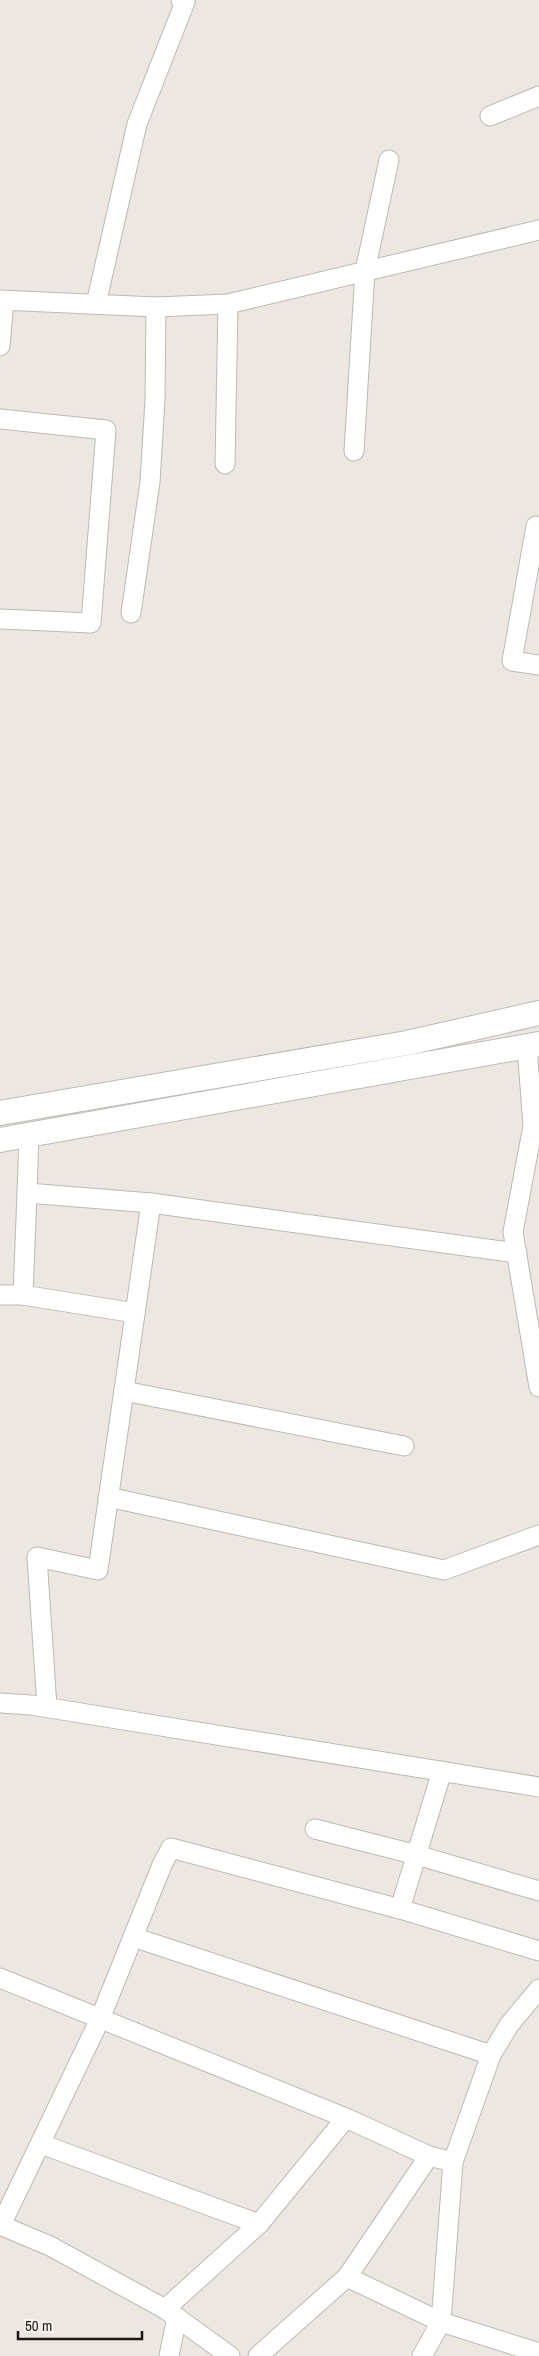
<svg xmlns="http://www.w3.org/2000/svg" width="539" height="2356" font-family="'Archivo Narrow',sans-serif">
  <rect width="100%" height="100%" fill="#ece8e1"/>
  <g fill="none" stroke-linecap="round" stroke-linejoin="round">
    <g stroke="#bdb9b3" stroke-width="21">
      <g id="minor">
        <polyline points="490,116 539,96"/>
        <polyline points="0,300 156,307 228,304 539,230"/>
        <polyline points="96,304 137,124 185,2 181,0"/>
        <polyline points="0,346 4,301"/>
        <polyline points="0,419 106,430 91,623 0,619"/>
        <polyline points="354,451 365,271 389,160"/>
        <polyline points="225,464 228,304"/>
        <polyline points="536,526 512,661 539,665"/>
        <polyline points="131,613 150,482 155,400 156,307"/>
        <polyline points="527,1046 533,1126 513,1232 539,1387"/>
        <polyline points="29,1136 27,1193 151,1203 98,1570 37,1557 47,1707"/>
        <polyline points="151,1203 517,1253"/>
        <polyline points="0,1295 23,1295 135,1313"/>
        <polyline points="23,1295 27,1193"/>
        <polyline points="124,1391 404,1446"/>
        <polyline points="108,1497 444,1570 539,1535"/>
        <polyline points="0,1703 31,1705 539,1787"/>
        <polyline points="315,1829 417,1855 539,1891"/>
        <polyline points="400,1909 442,1771"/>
        <polyline points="133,1937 491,2055"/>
        <polyline points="0,1978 346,2118 429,2156 453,2162"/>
        <polyline points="41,2144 259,2224"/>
        <polyline points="0,2225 50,2246 165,2309 259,2224 346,2118"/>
        <polyline points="1,2225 100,2019 162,1865 171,1848 400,1909 539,1951"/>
        <polyline points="347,2277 441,2322 539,2353"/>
        <polyline points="165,2309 230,2356"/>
        <polyline points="169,2356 177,2317"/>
        <polyline points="258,2356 347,2277 429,2156"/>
        <polyline points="422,2356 441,2322 453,2162 491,2055 509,2025 539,1989"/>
      </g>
    </g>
    <g stroke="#bdb9b3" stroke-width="26">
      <g id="tertiary">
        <polyline points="0,1113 407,1043 539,1013"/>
        <polyline points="0,1140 539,1044"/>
      </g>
    </g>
    <use href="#minor" stroke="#fff" stroke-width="19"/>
    <use href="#tertiary" stroke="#fff" stroke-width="24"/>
  </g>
  <path d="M18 2331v8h124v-8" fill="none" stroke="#1a1916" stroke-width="2.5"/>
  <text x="25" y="2331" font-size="15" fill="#1a1916" stroke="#f9f5ee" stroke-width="4" paint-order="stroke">50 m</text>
</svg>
